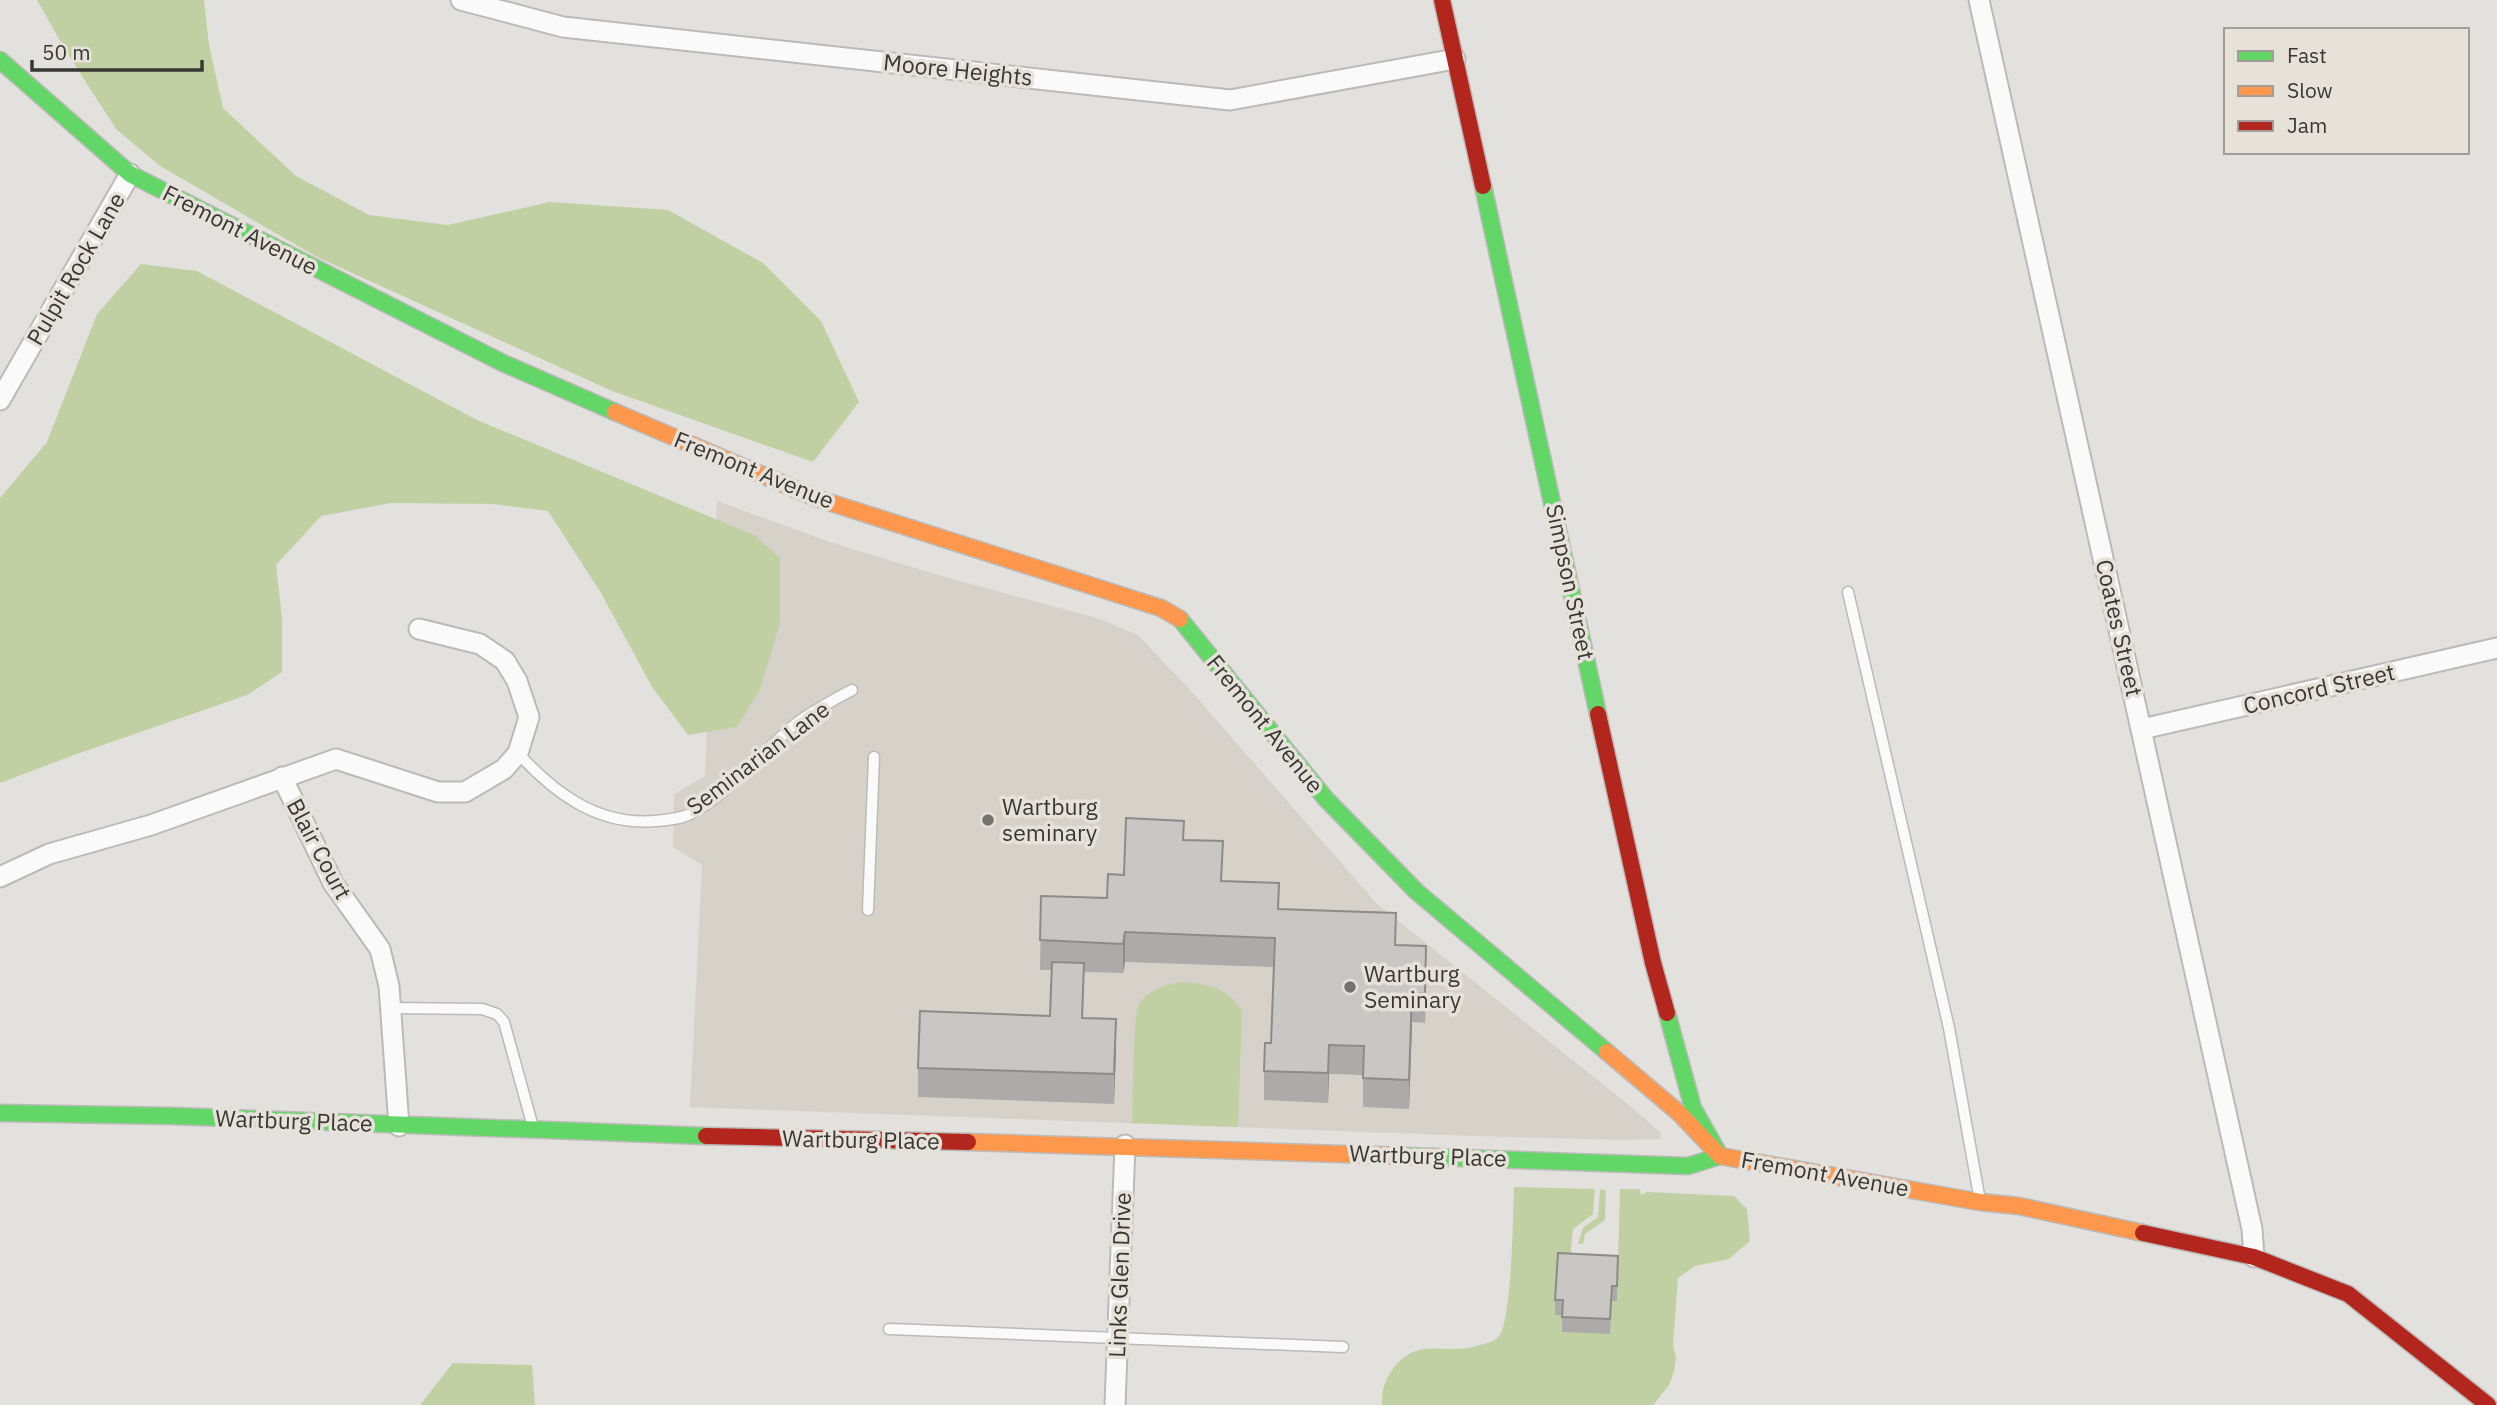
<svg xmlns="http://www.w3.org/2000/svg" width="2497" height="1405" font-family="'IBM Plex Sans',sans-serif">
  <rect width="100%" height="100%" fill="#e3e1dd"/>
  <polygon fill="#d7d2c9" points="717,501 830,542 938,575 1100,619 1138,635 1191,691 1377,904 1629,1105 1660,1132 1661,1138 1659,1139 1618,1140 1476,1136 690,1107 702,865 673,847 674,794 705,776"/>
  <g fill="#c1d0a3">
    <polygon points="37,0 204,0 209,45 223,108 296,176 369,215 448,225 550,202 668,210 763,263 821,321 859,402 813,462 612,391 317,257 160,166 116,129 64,48"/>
    <polygon points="141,264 197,271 477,420 754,535 780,558 780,623 760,690 737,727 688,735 652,687 601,593 548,511 492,504 391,503 321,516 276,565 282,618 282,672 247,695 74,755 0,783 0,498 47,442 97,314"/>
    <path d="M1181 982C1205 983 1230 988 1242 1011L1238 1127 1132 1123C1133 1106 1133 1012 1139 1004 1148 990 1166 985 1181 982Z"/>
    <path d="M1514 1187 1595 1189 1593 1214 1573 1229 1569 1269 1555 1314 1563 1315 1562 1332 1610 1333 1612 1301H1617L1620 1189H1640L1641 1195 1647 1192 1734 1196 1747 1209 1750 1241 1729 1259 1695 1266 1678 1278 1673 1345 1676 1357 1674 1372 1669 1385 1653 1405H1382C1381 1392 1385 1380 1392 1370 1418 1334 1444 1357 1480 1345 1487 1343 1494 1342 1499 1336 1512 1321 1513 1213 1514 1187Z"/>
    <polygon points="1600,1189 1606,1190 1605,1220 1585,1234 1583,1244 1578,1244 1583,1228 1598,1217"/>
    <polygon points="453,1363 532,1365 535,1405 420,1405"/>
  </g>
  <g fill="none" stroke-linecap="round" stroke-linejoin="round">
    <g stroke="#bbbab7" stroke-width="13">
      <g id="lane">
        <polyline points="1848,592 1949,1028 1980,1201"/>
        <path d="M518 753C554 793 598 826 655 821 667 820 681 819 692 813 727 795 764 749 797 723 814 710 833 700 852 690"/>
        <polyline points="868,910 874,757"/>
        <polyline points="391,1008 482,1009 497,1014 504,1022 533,1127"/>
        <polyline points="889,1329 1343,1347"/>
      </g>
    </g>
    <g stroke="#bbbab7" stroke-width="23">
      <g id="street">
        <polyline points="461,0 563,27 1230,100 1455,59"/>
        <polyline points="1979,0 2252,1229 2254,1257"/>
        <polyline points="0,400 130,174"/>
        <polyline points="2142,729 2497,648"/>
        <polyline points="282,777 333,883 380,949 389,986 399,1126"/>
        <polyline points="0,877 49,854 151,825 336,759 438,792 465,792 504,769 518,753 529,717 517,681 505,661 480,644 419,629"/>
        <polyline points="1115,1405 1125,1145"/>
      </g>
    </g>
    <g stroke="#bbbab7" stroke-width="19">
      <g id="fast">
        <polyline points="0,60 130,174 503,363 615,412"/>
        <polyline points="1483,186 1598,714"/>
        <polyline points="1180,619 1325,798 1417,892 1607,1052"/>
        <polyline points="0,1113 173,1116 706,1136"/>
        <polyline points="1405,1156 1688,1166 1720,1156 1693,1108 1667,1013"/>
      </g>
    </g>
    <g stroke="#bbbab7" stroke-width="19">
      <g id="slow">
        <polyline points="615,412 816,498 1161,608 1180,619"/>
        <polyline points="1607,1052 1679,1113 1720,1156 1980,1202 2019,1206 2143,1233"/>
        <polyline points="968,1142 1405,1156"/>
      </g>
    </g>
    <g stroke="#bbbab7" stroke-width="19">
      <g id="jam">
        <polyline points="1442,0 1483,186"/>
        <polyline points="1598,714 1653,963 1667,1013"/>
        <polyline points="706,1136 968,1142"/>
        <polyline points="2143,1233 2254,1257 2348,1294 2488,1405"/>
      </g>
    </g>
    <use href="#lane" stroke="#fbfafa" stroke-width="10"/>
    <use href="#street" stroke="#fbfafa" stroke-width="19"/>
    <use href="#fast" stroke="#63d668" stroke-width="16"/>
    <use href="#slow" stroke="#ff974d" stroke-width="16"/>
    <use href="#jam" stroke="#b3261e" stroke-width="16"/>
  </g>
  <g fill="#adaba9">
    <polygon points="1184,840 1223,881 1279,909 1396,945 1426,976 1425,1023 1412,1022 1409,1109 1363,1107 1363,1075 1329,1074 1328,1103 1264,1100 1264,1071 1271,1043 1274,967 1125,962 1123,973 1084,972 1083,1018 1116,1048 1114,1104 918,1097 918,1068 1050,1016 1052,970 1040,970 1041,896 1107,898 1124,875"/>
    <polygon points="1618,1271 1617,1301 1612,1301 1610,1334 1562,1332 1562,1315 1555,1315 1555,1300"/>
  </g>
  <g fill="#8d8b89">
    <polygon points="1125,932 1125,962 1123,973 1123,944"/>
    <polygon points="1426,946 1426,976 1425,1023 1425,993"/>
    <polygon points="1412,993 1412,1022 1409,1109 1409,1080"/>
    <polygon points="1116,1019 1116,1048 1114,1104 1114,1074"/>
    <polygon points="1329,1045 1329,1074 1328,1103 1328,1073"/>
  </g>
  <g fill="#c9c7c4" stroke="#8d8b89" stroke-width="2">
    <polygon points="1126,818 1184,821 1183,840 1223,841 1221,881 1279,883 1278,909 1396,913 1395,945 1426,946 1425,993 1412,993 1409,1080 1363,1078 1364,1046 1329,1045 1328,1073 1264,1071 1265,1043 1271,1043 1275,938 1125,932 1123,944 1040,940 1041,896 1107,898 1108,874 1124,875"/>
    <polygon points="1052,962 1084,963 1082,1018 1116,1019 1114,1074 918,1068 920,1011 1050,1016"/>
    <polygon points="1558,1253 1618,1256 1617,1286 1612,1286 1610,1319 1562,1317 1563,1300 1555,1300"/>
  </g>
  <g fill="#74726f" stroke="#e6e2da" stroke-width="2.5">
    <circle cx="988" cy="820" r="7"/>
    <circle cx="1350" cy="987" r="7"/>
  </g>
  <g text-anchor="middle" stroke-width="7" stroke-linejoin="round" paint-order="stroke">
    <g font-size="23" fill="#383734" stroke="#e6e2da">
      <text transform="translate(958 70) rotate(6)" y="8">Moore Heights</text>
      <text transform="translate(240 230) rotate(27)" y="8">Fremont Avenue</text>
      <text transform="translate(76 269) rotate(-60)" y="8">Pulpit Rock Lane</text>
      <text transform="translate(754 470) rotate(22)" y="8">Fremont Avenue</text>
      <text transform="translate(1570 582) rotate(78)" y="8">Simpson Street</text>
      <text transform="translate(2119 628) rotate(77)" y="8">Coates Street</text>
      <text transform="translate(2319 689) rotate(-13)" y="8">Concord Street</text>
      <text transform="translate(1265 724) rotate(51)" y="8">Fremont Avenue</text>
      <text transform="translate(758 758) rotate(-37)" y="8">Seminarian Lane</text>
      <text transform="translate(319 849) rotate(62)" y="8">Blair Court</text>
      <text transform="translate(294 1121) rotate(2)" y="8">Wartburg Place</text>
      <text transform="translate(861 1140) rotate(1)" y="8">Wartburg Place</text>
      <text transform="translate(1428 1156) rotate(2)" y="8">Wartburg Place</text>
      <text transform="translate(1825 1174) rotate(10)" y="8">Fremont Avenue</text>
      <text transform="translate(1120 1275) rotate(-88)" y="8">Links Glen Drive</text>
    </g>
    <g font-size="23" fill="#383734" stroke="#e6e2da" text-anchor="start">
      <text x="1002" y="815">Wartburg<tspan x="1002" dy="26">seminary</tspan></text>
      <text x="1364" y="982">Wartburg<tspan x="1364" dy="26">Seminary</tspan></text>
    </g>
  </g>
  <rect x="2224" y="28" width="245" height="126" fill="#e6e2da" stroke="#a09e98" stroke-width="2"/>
  <rect x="2238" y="51" width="35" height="10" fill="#63d668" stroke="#a09e98" stroke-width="2"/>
  <text x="2287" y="63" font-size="21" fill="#383734">Fast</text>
  <rect x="2238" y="86" width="35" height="10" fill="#ff974d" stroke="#a09e98" stroke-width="2"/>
  <text x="2287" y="98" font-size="21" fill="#383734">Slow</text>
  <rect x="2238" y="121" width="35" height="10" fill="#b3261e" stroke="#a09e98" stroke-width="2"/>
  <text x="2287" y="133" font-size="21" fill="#383734">Jam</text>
  <path d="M32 60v10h170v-10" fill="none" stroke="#383734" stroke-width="3.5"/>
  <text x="42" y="60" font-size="21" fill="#383734" stroke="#e6e2da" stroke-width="5" paint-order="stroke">50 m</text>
</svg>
